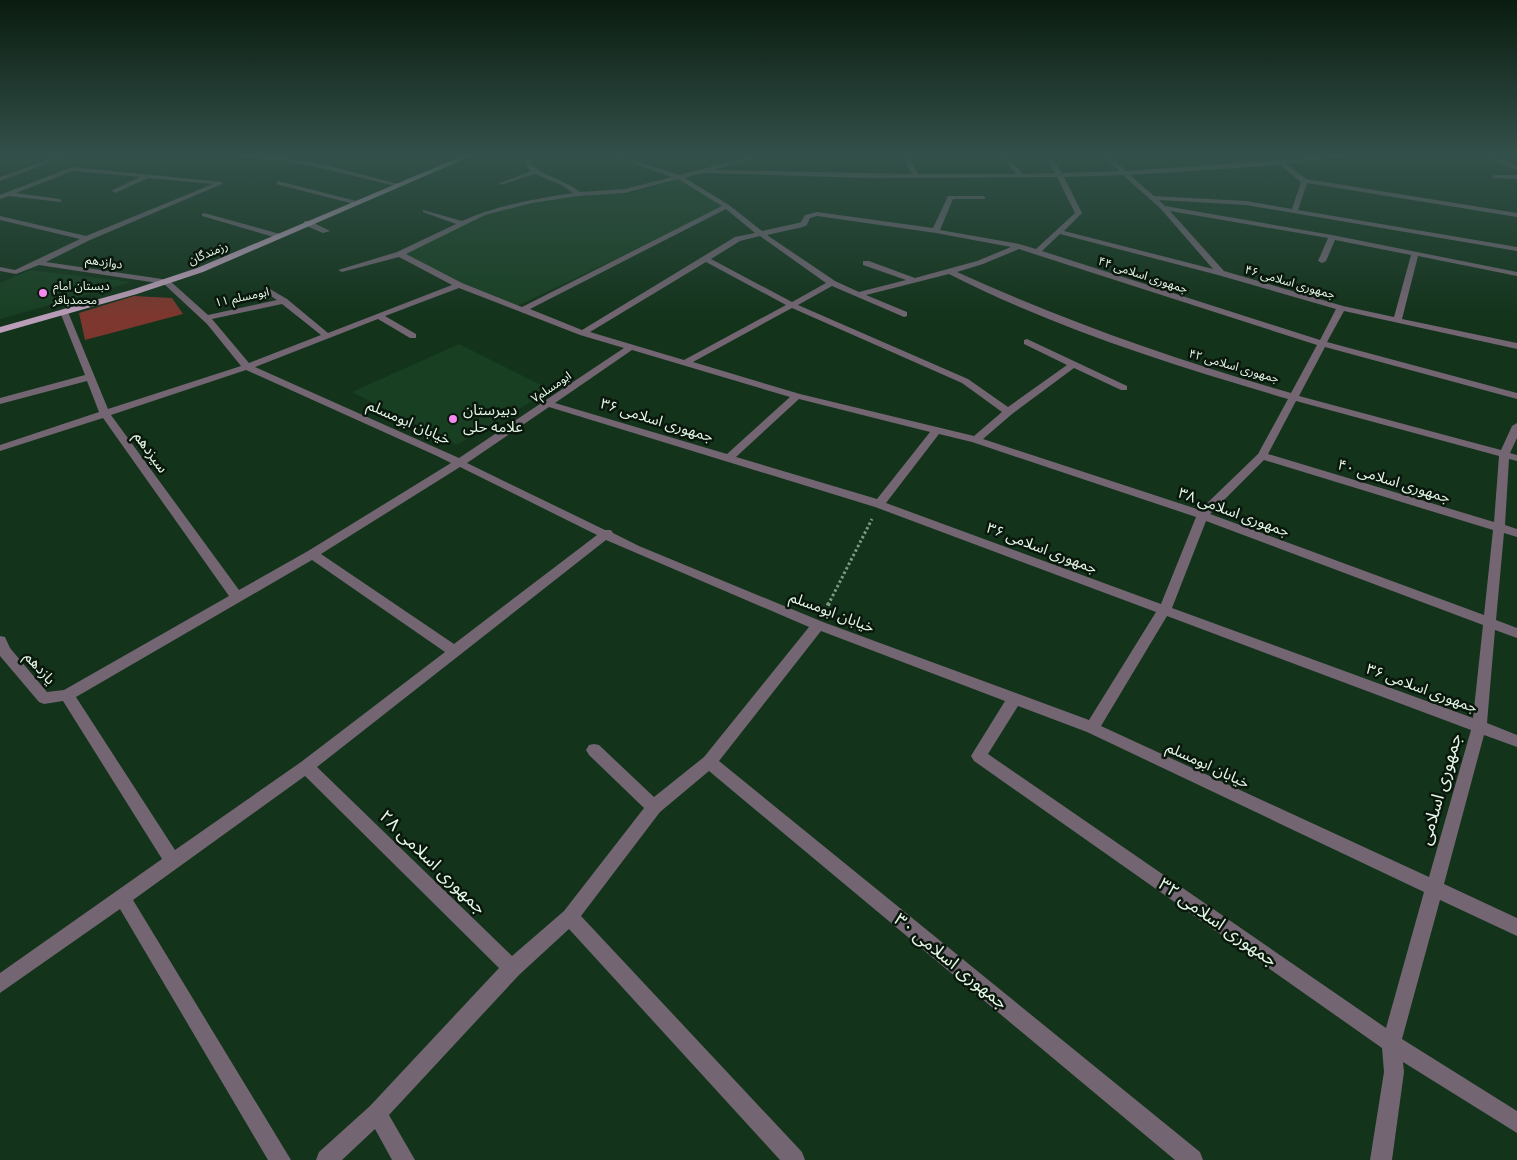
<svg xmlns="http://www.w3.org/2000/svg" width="1517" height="1160" font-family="Roboto,'Noto Sans Arabic',sans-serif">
  <rect width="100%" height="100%" fill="#13331b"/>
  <g fill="#183f22">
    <polygon points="681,178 727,206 517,306 459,285 400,254 483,214 532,201 578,194 630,194"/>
    <polygon points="30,270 132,282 0,319 0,283"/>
    <polygon points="459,344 551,390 457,445 352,392"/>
  </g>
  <polygon fill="#7d372e" points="134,296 172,298 183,314 85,340 79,313"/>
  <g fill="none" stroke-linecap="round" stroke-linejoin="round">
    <polyline stroke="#819a86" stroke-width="3" stroke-dasharray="2.5 2.5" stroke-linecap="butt" points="828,605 872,519"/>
    <polyline stroke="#819a86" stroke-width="4" stroke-dasharray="3 3" stroke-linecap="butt" points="825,611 829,603"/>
    <g fill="#736572" fill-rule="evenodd">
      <polygon points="64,154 74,154 0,181 0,177"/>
      <polygon points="209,154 280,157 326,165 402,185 399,187 326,169 280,161"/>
      <path d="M526 154H532V165C546 178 565 179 580 192L625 189 672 177 604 154H614L679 175 761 154H772L713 170 912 174 901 154H907L918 174H1016L1007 161 989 154C1006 154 1013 161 1022 174L1055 173 1042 154H1048L1062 173 1119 171 1101 154H1108L1126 171 1364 154 1286 164 1306 179 1517 213V217L1307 183 1298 210 1517 247V251L1246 205 1159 200 1165 206 1332 235 1517 272V276L1418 256 1402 319 1517 343V349L1344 311 1327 342 1517 393V399L1325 347 1299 396 1501 450 1512 426 1517 423V438L1510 453 1517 455V461L1509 459 1505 525 1517 529V537L1504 533 1496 620 1517 628V638L1495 630 1487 723 1517 735V747L1484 735 1444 884 1517 918V936L1440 900 1402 1039 1517 1111V1133L1403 1062 1404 1072 1392 1160H1370L1384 1072 1382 1048 974 761 971 756 974 751 1005 701 821 631 719 761 1200 1152 1203 1160H1175L709 771 660 812 581 916 802 1152 805 1160H780L569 929 519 975 389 1115 415 1160H392L375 1129 342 1160H316L319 1152 370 1106 499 968 305 776 133 900 291 1160H268L120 909 0 993V973L162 859 63 701 44 704 39 702 0 656V636L5 637 10 648 47 692 64 690 229 596 103 418 0 451V445L99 412 87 381 0 404V398L85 375 60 312 64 309 68 312 108 409 241 366 207 324 164 284 39 265 16 274 0 271V267L15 270 80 239 0 220V216L86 236 213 184 148 178 115 193 112 191 113 190 140 177 73 171 16 193 59 199 61 200V202L9 196 0 199V195L72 167 222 182V184L90 240 46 262 169 280 208 315 277 300 263 291 270 289 287 299 328 333 452 285 399 257 342 272 338 270 397 252 456 224 423 212V210L462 221C497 205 535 199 573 193L563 186 535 174 500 185V183L531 171 526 166ZM1280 165 1301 182 1292 209 1246 201 1154 196 1130 175ZM702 173 869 178 1057 177 1075 213 1036 249 1019 244 940 230 953 199H985V197L983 196H948L933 228 817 212 805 215 801 222 798 223 762 231 729 205 685 178ZM1123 175 1161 209 1213 269 1064 231 1082 213 1064 177ZM678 179 722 206 522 307 462 283 406 254 485 215 532 203 578 196 625 193ZM726 209 755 233 735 237 582 330 530 309ZM1170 211 1328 238 1318 261 1322 263 1326 261 1335 240 1411 255 1394 317 1343 306 1224 271ZM817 216 936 233 1011 247 977 261 915 278 869 261H863V265L906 280 859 292 835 281 767 235 803 227 807 225 810 218ZM1060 234 1218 275 1336 309 1320 340 1042 251ZM760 236 826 283 792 302 711 259 740 241ZM1019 249 1034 254 1317 345 1291 393C1176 360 1065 321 957 272L983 264ZM706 262 786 305 684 360 590 332ZM949 274C1057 329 1173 365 1288 399L1258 454 1200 510 983 439 1012 414 1074 368 1121 390H1127V386L1027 339 1024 340V344L1067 365 1008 407 968 379 798 305 832 286 904 317 907 316V312L866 295ZM459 288 580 335 624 348 459 458 255 367 378 319 410 338H416V334L385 316ZM282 304 321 335 249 363 212 319ZM792 308 962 383 1002 412 974 436 800 394 693 362ZM632 350 790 397 727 454 555 403ZM246 370 437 456 451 463 308 551 239 590 111 415ZM799 399 930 432 877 499 736 457ZM1296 401 1499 456 1494 522 1268 454ZM549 407 875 507 1156 612 1089 720 823 622 639 546 613 533 611 530H605L467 463ZM939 434 972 442 1196 517 1161 604 886 503ZM1264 460 1493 530 1484 615 1210 514ZM460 467 597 535 454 644 321 554ZM1206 521 1483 625 1473 718 1172 608ZM606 540 809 627 704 757 654 797 599 745 594 744 589 745 586 750 589 755 644 808 564 911 512 956 317 767ZM312 560 445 652 301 762 175 850 76 697ZM1167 616 1471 730 1429 877 1101 726ZM1018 706 1087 732 1424 892 1386 1028 988 754Z"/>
      <polygon points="1480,154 1489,154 1517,166 1517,170"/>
      <polygon points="1494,175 1517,175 1517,179 1492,178"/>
      <polygon points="278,181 360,202 361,203 358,205 276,184"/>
      <polygon points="204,213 280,234 281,236 277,238 202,216 202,214"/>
      <polygon points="304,221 310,221 330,231 323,233 304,225"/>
    </g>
    <polygon fill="#ba9db8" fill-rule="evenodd" points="467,154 476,154 203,272 137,294 0,333 0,327 131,290 197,268"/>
  </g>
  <linearGradient id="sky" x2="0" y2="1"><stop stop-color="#0a1c0f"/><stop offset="0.49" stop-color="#33504a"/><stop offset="1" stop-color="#33504a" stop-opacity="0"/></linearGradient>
  <rect width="1517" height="317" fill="url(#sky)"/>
  <g fill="#f589ef" stroke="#0a170c" stroke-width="2">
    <circle cx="43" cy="293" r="5"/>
    <circle cx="453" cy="419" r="5"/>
  </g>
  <g text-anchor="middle" stroke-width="5" stroke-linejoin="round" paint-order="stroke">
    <g font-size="12" fill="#e4f7e7" stroke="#0a170c">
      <text transform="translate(208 253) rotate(-23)" y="4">رزمندگان</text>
      <text transform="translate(104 262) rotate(8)" y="4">دوازدهم</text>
      <text transform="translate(1143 275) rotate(18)" y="4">جمهوری اسلامی ۴۴</text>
      <text transform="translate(1290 282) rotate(16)" y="4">جمهوری اسلامی ۴۶</text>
      <text transform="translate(242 297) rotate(-12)" y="4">ابومسلم ۱۱</text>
      <text transform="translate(1234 366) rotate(16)" y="4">جمهوری اسلامی ۴۲</text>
      <text transform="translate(551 387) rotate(-34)" y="4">ابومسلم۷</text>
    </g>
    <g font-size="12" fill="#e4f7e7" stroke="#0a170c" text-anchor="start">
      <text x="53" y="290">دبستان امام<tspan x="53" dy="14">محمدباقر</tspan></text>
    </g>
    <g font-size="15" fill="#e4f7e7" stroke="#0a170c" text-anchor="start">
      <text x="463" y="415">دبیرستان<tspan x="463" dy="17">علامه حلی</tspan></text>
    </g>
    <g font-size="15" fill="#e4f7e7" stroke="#0a170c">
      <text transform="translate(657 420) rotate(17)" y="5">جمهوری اسلامی ۳۶</text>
      <text transform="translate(409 422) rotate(24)" y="5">خیابان ابومسلم</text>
      <text transform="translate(151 452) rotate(54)" y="5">سیزدهم</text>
      <text transform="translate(1394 481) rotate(17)" y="5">جمهوری اسلامی ۴۰</text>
      <text transform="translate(1234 512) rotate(20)" y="5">جمهوری اسلامی ۳۸</text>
      <text transform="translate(1042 548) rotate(21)" y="5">جمهوری اسلامی ۳۶</text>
      <text transform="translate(832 612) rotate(21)" y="5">خیابان ابومسلم</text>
      <text transform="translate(40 668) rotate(48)" y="5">یازدهم</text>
      <text transform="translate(1422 688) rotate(20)" y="5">جمهوری اسلامی ۳۶</text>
      <text transform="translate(1208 765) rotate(25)" y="5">خیابان ابومسلم</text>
    </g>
    <g font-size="18" fill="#e4f7e7" stroke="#0a170c">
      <text transform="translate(1440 789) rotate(-74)" y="6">جمهوری اسلامی</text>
      <text transform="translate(433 862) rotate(44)" y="6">جمهوری اسلامی ۲۸</text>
      <text transform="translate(1218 922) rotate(35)" y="6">جمهوری اسلامی ۳۲</text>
      <text transform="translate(951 961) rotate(39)" y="6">جمهوری اسلامی ۳۰</text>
    </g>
  </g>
</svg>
